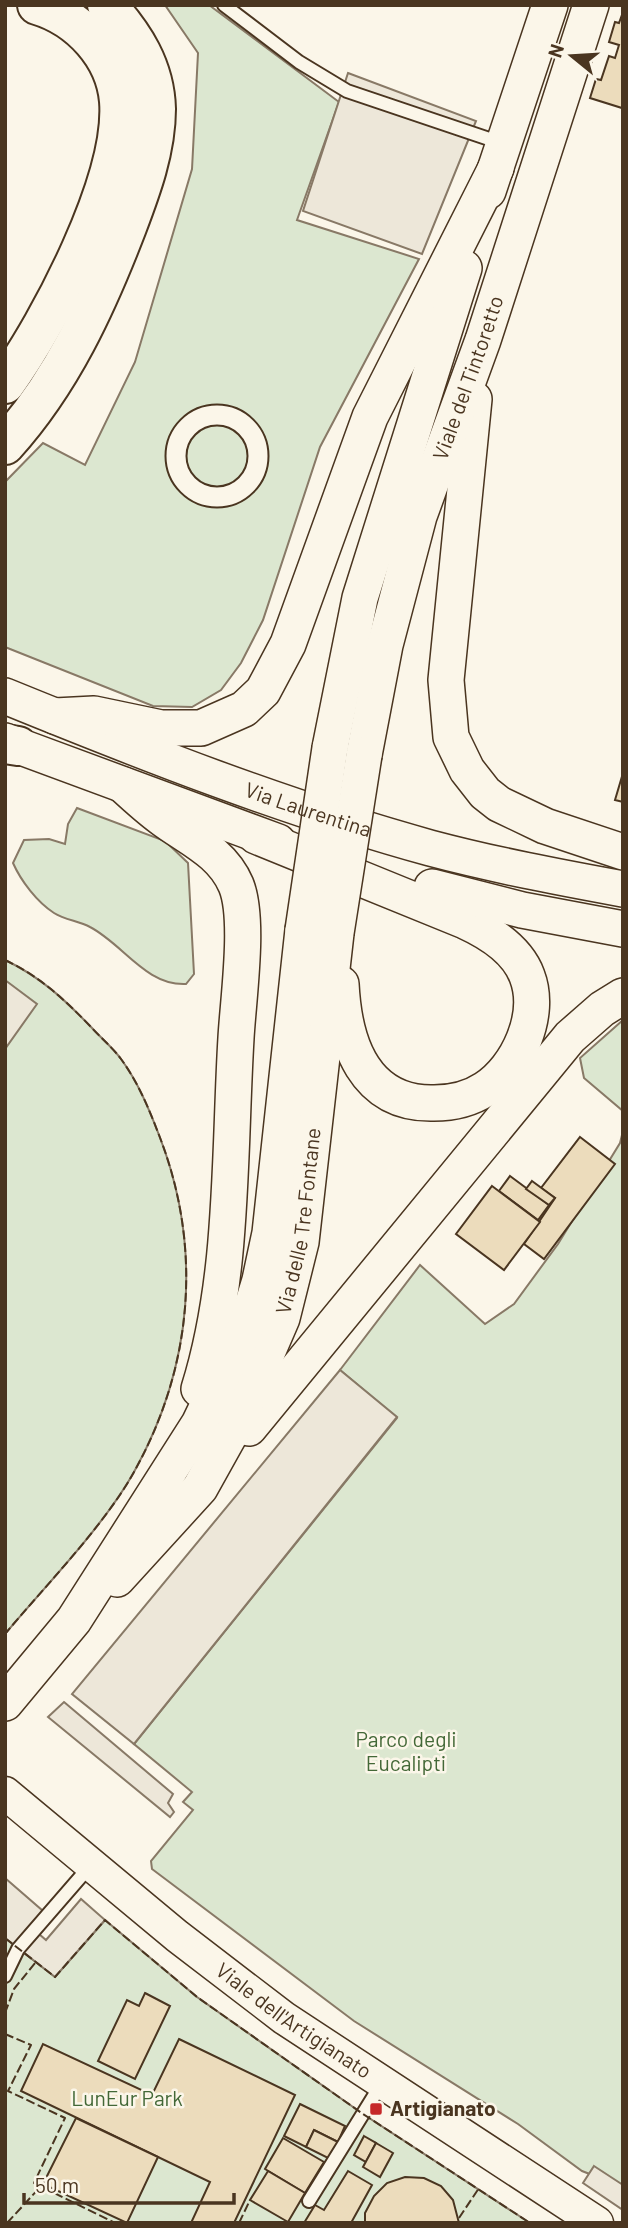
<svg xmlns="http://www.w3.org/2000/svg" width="628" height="2228" font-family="Barlow,sans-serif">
  <rect width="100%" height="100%" fill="#fbf6e9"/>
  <g fill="#dce7d0" stroke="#887966" stroke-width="2">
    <polygon points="165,5 209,5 339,102 297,220 419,259 320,447 263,620 241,663 221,690 192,707 153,706 5,647 5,482 43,443 85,465 135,362 192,169 198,53"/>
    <path d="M77 808 165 841 188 863 194 974 186 984C146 986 123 944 90 927 79 921 65 920 54 913 37 902 21 881 13 863L24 840 49 839 65 844 68 824Z"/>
    <path d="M5 960C41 977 65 1000 92 1028 102 1039 113 1048 121 1059 138 1082 149 1109 159 1135 203 1248 193 1366 134 1472 104 1526 45 1586 5 1634Z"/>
    <polygon points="623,1020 623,1111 584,1078 580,1058"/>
    <polygon points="623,1131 623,2187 582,2171 518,2124 354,2021 152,1869 151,1861 193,1810 183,1802 192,1792 134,1744 397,1418 340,1370 420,1265 485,1324 514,1304 558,1244 620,1143"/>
    <polygon points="105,1920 197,1997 363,2114 530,2223 5,2223 5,1938 55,1977"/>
  </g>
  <g fill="#ede7d9" stroke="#887966" stroke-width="2">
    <polygon points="348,73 476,121 422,254 303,211"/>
    <polygon points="5,980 37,1004 5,1049"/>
    <polygon points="340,1370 397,1417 134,1744 72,1694"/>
    <polygon points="64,1702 173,1794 168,1803 174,1812 170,1817 48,1717"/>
    <polygon points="5,1878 43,1911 31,1927 46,1940 81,1899 105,1920 55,1977 5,1938"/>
    <polygon points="594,2166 623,2185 623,2210 583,2183"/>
  </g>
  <g fill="#ecdcbc" stroke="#4a3520" stroke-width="2">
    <polygon points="623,12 623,107 622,108 590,98 596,79 601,80 609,56 615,58 619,45 609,42 615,22 619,23"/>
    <polygon points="623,773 623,802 615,800"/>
    <polygon points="580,1137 615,1164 544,1259 524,1244 555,1198 541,1188"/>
    <polygon points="510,1176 549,1205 538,1220 499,1191"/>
    <polygon points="532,1181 555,1198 549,1205 526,1189"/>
    <polygon points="492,1186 540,1222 504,1270 456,1234"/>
    <polygon points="145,1993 170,2006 135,2079 98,2061 127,2000 139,2006"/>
    <polygon points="179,2039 295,2095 234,2223 191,2223 210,2182 21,2091 43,2044 152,2095"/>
    <polygon points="300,2104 345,2126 338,2142 314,2130 306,2147 284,2136"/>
    <polygon points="76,2118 158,2157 127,2223 43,2184"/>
    <polygon points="314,2130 338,2142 330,2159 306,2147"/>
    <polygon points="364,2136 376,2143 366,2162 354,2155"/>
    <polygon points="283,2138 324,2162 305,2193 265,2169"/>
    <polygon points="376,2143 393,2153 380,2177 363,2167"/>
    <polygon points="268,2171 305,2193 288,2222 250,2200"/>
    <polygon points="348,2171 372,2185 351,2223 304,2223 315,2205 324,2210"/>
    <polygon points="405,2177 424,2178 441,2186 453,2200 459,2223 365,2223 365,2213 374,2196 387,2183"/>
  </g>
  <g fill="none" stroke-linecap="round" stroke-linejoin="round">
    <g stroke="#4a3520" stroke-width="16">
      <g id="service">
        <polyline points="224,5 299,62 347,91 501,143"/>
        <polyline points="5,1976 18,1949 90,1866"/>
        <polyline points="309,2201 382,2083"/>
      </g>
    </g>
    <g stroke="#4a3520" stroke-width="23">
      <circle id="pedestrian" cx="217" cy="456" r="41"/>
    </g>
    <g stroke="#4a3520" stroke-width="35">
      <g id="tertiary">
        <path id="s1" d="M5 1793 177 1936 284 2018 597 2223"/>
      </g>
    </g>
    <g stroke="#4a3520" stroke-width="38">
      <g id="secondary">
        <polyline points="488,191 550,5"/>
        <polyline points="474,399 446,680 451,737 467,770 485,793 499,804 545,826 623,852"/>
        <path id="s2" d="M5 696C145 753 285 808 430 848 494 865 558 877 623 889"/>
        <polyline points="55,716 94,714 161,728 201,728 244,709 263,691 288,644 370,417 496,168"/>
        <polyline points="5,741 278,842"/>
        <polyline points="330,748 360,598 464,268"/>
        <path id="s3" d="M364 755 385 645 419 516 483 340 591 5"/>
        <path d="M123 785C136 797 149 809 163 819 190 839 222 852 236 885 250 919 238 1000 236 1038 229 1155 234 1277 199 1389"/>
        <path d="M256 836 465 921C489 932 517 949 527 976 542 1015 518 1068 485 1089 470 1099 451 1103 434 1103 364 1105 344 1043 341 984"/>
        <polyline points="432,887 522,910 623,929"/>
        <polyline points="249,1428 570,1037 602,1009 623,996"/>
        <path id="s4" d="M117 1579 200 1488 239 1418 282 1318 301 1242 336 933"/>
        <polyline points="5,1703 74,1620 199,1424 246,1326 260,1280 270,1233 303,930"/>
      </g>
    </g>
    <g stroke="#4a3520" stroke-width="42">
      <g id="trunk">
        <path d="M5 384C50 322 125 179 119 101 115 56 80 18 37 5"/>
        <path d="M5 445C62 382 97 305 127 227 141 190 156 150 156 109 155 67 134 35 107 5"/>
        <polyline points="5,744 18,746"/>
      </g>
    </g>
    <use href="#service" stroke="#fbf6e9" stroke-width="12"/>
    <use href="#pedestrian" stroke="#fbf6e9" stroke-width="19"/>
    <use href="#tertiary" stroke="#fbf6e9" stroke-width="32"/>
    <use href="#secondary" stroke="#fbf6e9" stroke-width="35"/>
    <use href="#trunk" stroke="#fbf6e9" stroke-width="38"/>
    <g stroke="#4a3520" stroke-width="38" stroke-linecap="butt">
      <g id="secondary-bridge">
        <polyline points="303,930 330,748"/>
        <polyline points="336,933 364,755"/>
      </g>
    </g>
    <use href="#secondary-bridge" stroke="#fbf6e9" stroke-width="35"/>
    <g stroke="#4a3520" stroke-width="2" stroke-dasharray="9 3.5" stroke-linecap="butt">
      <path d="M5 960C41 977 65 1000 92 1028 102 1039 113 1048 121 1059 138 1082 149 1109 159 1135 203 1248 193 1366 134 1472 104 1526 45 1586 5 1634"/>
      <polyline points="5,1938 55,1977 105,1920 197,1997 363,2114 530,2223"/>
      <polyline points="5,2013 14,1989 35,1963"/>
      <polyline points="5,2034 31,2045 8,2091 65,2118 34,2183 115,2223"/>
      <polyline points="459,2218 479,2188"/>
      <polyline points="7,2223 43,2184"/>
      <polyline points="239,2223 250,2200"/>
    </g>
  </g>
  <rect fill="#c62828" stroke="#fbf6e9" stroke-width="2.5" x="369" y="2102" width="14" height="14" rx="3.5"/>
  <g text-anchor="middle" stroke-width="5" stroke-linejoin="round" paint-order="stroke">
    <g font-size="21" fill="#4a3520" stroke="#fbf6e9">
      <text dy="7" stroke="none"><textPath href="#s3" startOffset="392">Viale del Tintoretto</textPath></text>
      <text dy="7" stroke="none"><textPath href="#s2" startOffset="324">Via Laurentina</textPath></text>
      <text dy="7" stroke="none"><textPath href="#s4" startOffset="411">Via delle Tre Fontane</textPath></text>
      <text dy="7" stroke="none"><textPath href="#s1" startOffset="368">Viale dell'Artigianato</textPath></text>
    </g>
    <g font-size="21" fill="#436837" stroke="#fbf6e9">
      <text x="406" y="1747">Parco degli<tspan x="406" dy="24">Eucalipti</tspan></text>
      <text x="127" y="2106">LunEur Park</text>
    </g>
    <g font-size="21" font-weight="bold" fill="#4a3520" stroke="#fbf6e9" text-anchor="start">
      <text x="390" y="2116">Artigianato</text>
    </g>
  </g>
  <rect width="628" height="2228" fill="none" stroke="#4a3520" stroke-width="14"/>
  <g transform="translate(572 56) rotate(288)" stroke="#fbf6e9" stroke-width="5" paint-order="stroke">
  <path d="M0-5L12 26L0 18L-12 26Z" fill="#4a3520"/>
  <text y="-10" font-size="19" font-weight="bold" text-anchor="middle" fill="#4a3520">N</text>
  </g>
  <path d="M24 2193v10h210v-10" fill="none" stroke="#4a3520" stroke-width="3.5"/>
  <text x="35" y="2193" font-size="21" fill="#4a3520" stroke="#fbf6e9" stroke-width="5" paint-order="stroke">50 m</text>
</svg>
